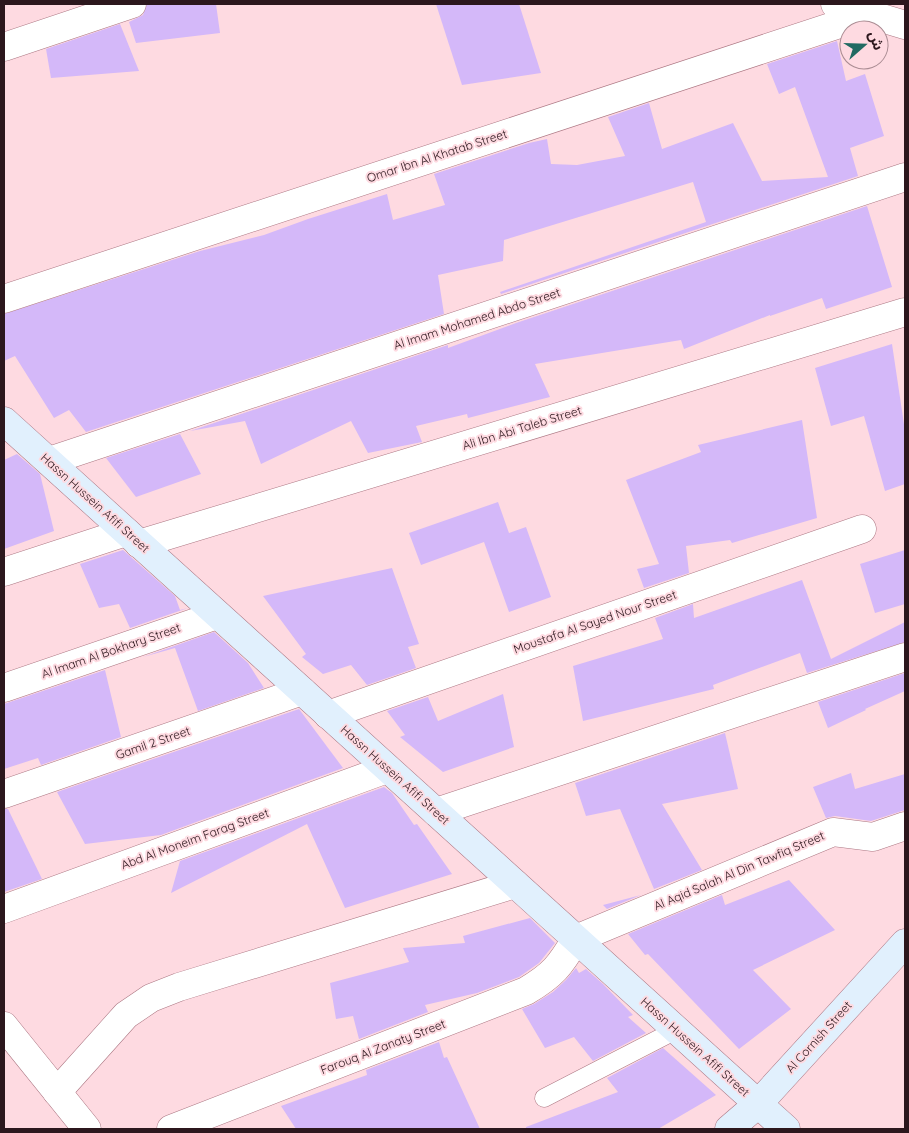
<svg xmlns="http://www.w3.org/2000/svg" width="909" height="1133" font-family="Quicksand,'Noto Sans Arabic',sans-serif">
  <rect width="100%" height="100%" fill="#fedae1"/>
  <g fill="#d4b8f9">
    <polygon points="147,4 216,4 220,33 136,43 129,22 143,15"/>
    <polygon points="436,4 519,4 541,73 462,85"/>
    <polygon points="120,24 139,71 51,78 46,49"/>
    <polygon points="837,41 846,81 865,74 884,136 850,148 858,176 501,294 500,292 706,222 693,182 504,240 503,261 438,275 444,314 86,432 69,410 54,418 15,356 4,361 4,314 200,251 264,235 308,219 387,194 393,220 445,205 434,174 529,143 547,139 551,164 577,165 625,156 608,117 649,103 662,149 733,123 762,181 828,177 795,87 779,94 767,64"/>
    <polygon points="867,206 892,287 826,309 822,298 770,316 770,315 684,349 681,340 535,364 550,397 468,418 467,414 416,426 422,442 368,453 351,421 261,464 245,421 190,431 448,345 448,348 516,323"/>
    <polygon points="892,344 905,431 905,484 885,491 864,416 831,426 815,368"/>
    <polygon points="802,420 817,518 732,543 730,540 686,546 689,573 644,588 637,569 659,564 626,480 701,452 698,445"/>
    <polygon points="180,434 201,474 136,497 106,458"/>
    <polygon points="17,454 40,474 54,531 4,549 4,460"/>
    <polygon points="498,502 509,533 526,527 551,597 509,612 484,542 421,565 409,533"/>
    <polygon points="123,550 175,596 180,610 188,608 130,628 119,604 99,608 80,564"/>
    <polygon points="905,550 905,604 875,613 860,564"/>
    <polygon points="392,568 419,644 408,647 416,668 367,685 351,665 323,674 302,657 306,654 263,596"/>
    <polygon points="802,580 831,659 905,622 905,642 807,673 800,653 713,685 714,689 583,721 573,666 663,639 655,618 693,604 694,618"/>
    <polygon points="214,632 248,663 264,688 198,711 175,648 143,657"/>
    <polygon points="105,670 121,737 41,765 38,758 4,769 4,704"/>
    <polygon points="905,673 905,691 865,709 866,710 828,728 818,702"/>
    <polygon points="503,694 514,747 443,772 400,737 405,735 387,711 428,697 438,721"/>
    <polygon points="299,709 343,768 161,835 85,844 57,792"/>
    <polygon points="725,733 738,789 662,804 702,870 654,889 620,809 586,816 575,783"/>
    <polygon points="851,773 855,789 905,774 905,810 871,821 835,816 826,818 813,787"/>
    <polygon points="384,787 392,793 414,825 417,824 452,874 345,908 307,824 171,893 180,861"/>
    <polygon points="4,809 8,809 42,879 4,892"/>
    <polygon points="789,880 835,930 753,970 791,1009 739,1049 648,954 645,955 628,934 722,895 725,905"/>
    <polygon points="641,895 607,909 603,905"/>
    <polygon points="530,918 555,943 539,963 519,977 477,993 425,1005 428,1012 359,1039 353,1016 336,1019 330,983 409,962 403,948 465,943 463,936"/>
    <polygon points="576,968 579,973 586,969 603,984 633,1015 628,1017 646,1033 593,1061 574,1037 545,1048 522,1009 534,1004 553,992 566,980"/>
    <polygon points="439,1042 444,1058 447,1057 480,1129 296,1129 281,1106 367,1075 366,1070"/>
    <polygon points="663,1048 716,1095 658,1129 526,1129 526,1127 618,1092 607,1078"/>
  </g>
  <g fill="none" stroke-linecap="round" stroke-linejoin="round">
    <g stroke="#ac7783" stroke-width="19">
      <polyline id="lane" points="544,1098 676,1030"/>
    </g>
    <g stroke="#ac7783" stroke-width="29">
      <g id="street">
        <polyline points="835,4 905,25"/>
        <polyline points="4,47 132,4"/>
        <polyline points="4,299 870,14"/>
        <polyline points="49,461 905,177"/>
        <polyline points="139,544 905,312"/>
        <polyline points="4,572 126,532"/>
        <polyline points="4,688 217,615"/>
        <polyline points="328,715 862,529"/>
        <polyline points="4,794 302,691"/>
        <polyline points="436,812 905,657"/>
        <polyline points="4,909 387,769"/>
        <polyline points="4,1026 87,1129"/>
        <polyline points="57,1092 126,1015 151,998 179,987 515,884"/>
        <path d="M171 1129 526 991C553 975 560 966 576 939L833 832 873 837 905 826"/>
      </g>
    </g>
    <g stroke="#ac7783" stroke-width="29">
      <g id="secondary">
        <polyline points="4,421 786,1129"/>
        <polyline points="729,1129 758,1104 905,943"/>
      </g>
    </g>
    <use href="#lane" stroke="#fff" stroke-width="18"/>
    <use href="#street" stroke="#fff" stroke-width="28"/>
    <use href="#secondary" stroke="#e1f0fd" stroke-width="28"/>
  </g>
  <g text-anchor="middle" stroke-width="4" stroke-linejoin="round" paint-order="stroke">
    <g font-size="12" fill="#2c171d" stroke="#fedae1">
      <text transform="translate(437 156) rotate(-18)" y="4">Omar Ibn Al Khatab Street</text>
      <text transform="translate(477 319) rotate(-18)" y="4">Al Imam Mohamed Abdo Street</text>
      <text transform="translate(522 428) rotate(-17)" y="4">Ali Ibn Abi Taleb Street</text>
      <text transform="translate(95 503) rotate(42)" y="4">Hassn Hussein Afifi Street</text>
      <text transform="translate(595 622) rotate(-19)" y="4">Moustafa Al Sayed Nour Street</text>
      <text transform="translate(111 651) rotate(-19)" y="4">Al Imam Al Bokhary Street</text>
      <text transform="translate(153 743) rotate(-19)" y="4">Gamil 2 Street</text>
      <text transform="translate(395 775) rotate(42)" y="4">Hassn Hussein Afifi Street</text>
      <text transform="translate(195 839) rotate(-20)" y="4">Abd Al Moneim Farag Street</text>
      <text transform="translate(739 871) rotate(-23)" y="4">Al Aqid Salah Al Din Tawfiq Street</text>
      <text transform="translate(819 1037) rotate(-48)" y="4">Al Cornish Street</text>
      <text transform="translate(383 1047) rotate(-21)" y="4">Farouq Al Zanaty Street</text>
      <text transform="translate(695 1047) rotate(42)" y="4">Hassn Hussein Afifi Street</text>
    </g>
  </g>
  <rect width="909" height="1133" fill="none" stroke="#2c171d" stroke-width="10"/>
  <g transform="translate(864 45) rotate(70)"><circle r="24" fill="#fedae1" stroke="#aa8c93"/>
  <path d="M0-4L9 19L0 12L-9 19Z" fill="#216a62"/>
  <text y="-8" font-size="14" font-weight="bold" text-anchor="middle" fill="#2c171d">ش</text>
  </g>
</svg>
